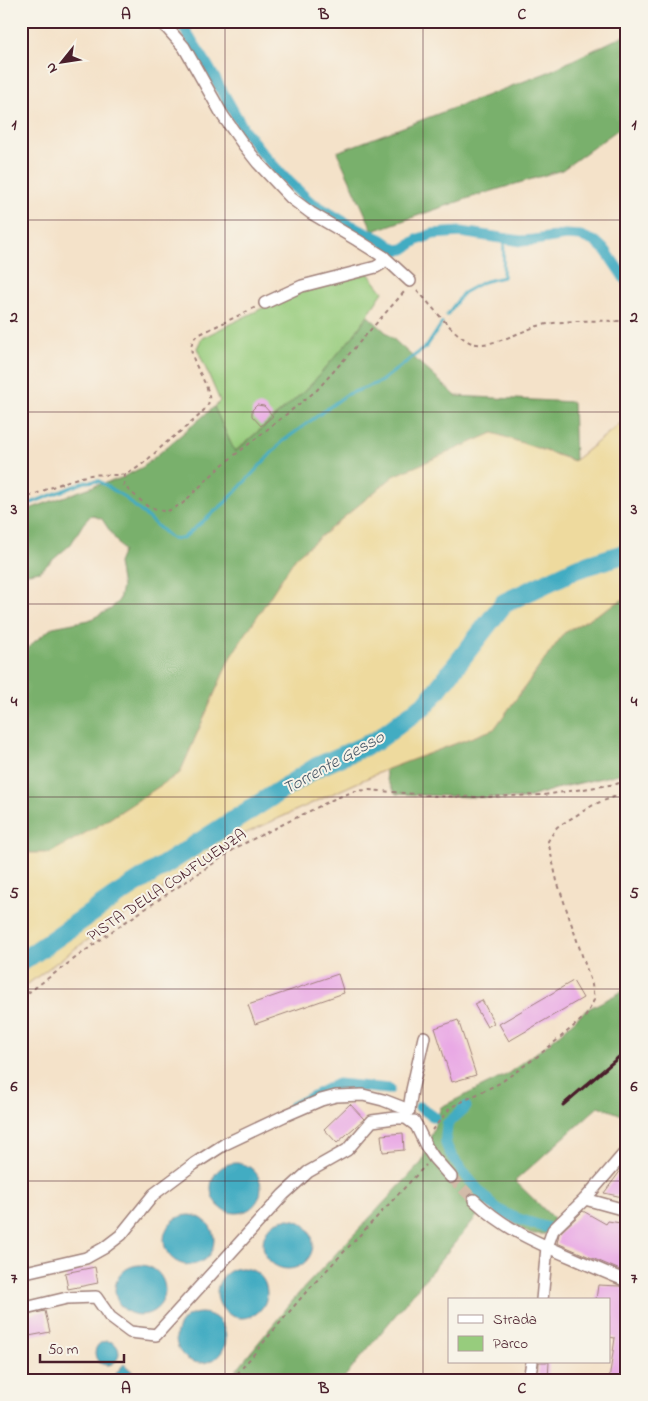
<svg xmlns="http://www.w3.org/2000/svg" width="648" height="1401" font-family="'Indie Flower',sans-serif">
  <rect width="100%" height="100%" fill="#f7f3e8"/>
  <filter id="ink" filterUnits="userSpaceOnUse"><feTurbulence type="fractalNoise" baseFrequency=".02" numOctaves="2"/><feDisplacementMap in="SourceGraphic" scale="10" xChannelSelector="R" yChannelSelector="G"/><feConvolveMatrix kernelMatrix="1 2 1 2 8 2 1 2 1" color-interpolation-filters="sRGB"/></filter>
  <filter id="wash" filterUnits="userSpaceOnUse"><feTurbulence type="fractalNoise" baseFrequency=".0096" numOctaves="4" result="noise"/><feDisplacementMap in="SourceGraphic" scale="20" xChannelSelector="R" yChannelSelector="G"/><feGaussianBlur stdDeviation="1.12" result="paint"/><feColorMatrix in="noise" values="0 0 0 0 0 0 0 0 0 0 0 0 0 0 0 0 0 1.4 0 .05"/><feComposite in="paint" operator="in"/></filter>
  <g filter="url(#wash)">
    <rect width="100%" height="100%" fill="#f4e2c9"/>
    <polygon fill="#97cc7d" stroke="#707654" points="368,273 383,292 354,335 308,388 234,452 214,407 220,401 197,348 202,338 305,287"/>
    <g fill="#79b06c" stroke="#62684c">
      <polygon points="627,34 627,123 562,170 469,198 373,231 337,152 546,73"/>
      <polygon points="368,316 456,396 573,402 575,461 493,433 394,476 296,557 230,658 180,773 103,823 50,853 21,853 21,653 25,652 34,642 53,627 89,620 111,609 119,600 122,587 118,563 123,551 102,519 91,515 83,524 71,544 40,571 28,573 21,571 21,512 94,486 119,479 143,467 214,407 235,452 308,388 354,335"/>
      <polygon points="627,597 627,772 559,788 523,799 396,794 387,780 385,770 494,729 564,633"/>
      <polygon points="627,989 627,1117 599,1106 515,1181 554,1219 550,1229 545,1234 530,1234 486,1205 342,1380 228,1380 299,1293 422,1162 441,1107 506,1075 547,1045 586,1010"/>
    </g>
    <polygon fill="#eeda9e" stroke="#9c7c64" points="627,418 627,597 564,633 494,729 385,770 242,835 73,950 21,989 21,853 50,853 103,823 180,773 230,658 296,557 394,476 493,433 574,461"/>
    <g fill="#43acc2" stroke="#466676">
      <circle cx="236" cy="1188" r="25"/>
      <circle cx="189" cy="1240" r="25"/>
      <circle cx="288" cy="1244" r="25"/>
      <circle cx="140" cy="1290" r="25"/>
      <circle cx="242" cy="1293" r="25"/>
      <circle cx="201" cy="1338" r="25"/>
      <circle cx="107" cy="1353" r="12"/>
      <polygon points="124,1364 141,1380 110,1380"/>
    </g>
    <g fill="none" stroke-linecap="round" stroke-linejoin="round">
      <g stroke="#43acc2" stroke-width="3">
        <polyline points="447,315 463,293 483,282 503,277 504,239"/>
        <polyline points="21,507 85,482 99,481 124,497 171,538 182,539 226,502 283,441 346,395 380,382 427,346 442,323"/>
      </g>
      <g stroke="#43acc2" stroke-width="11">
        <polyline points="177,21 183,27 205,61 244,130 263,154 282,175 309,201 344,222 382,240 396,250 404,249 417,240 433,234 461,232 521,241 535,240 565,235 581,236 596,242 606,251 627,282"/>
        <polyline points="292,1107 338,1084 389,1089"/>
        <polyline points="420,1107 434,1117"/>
        <path d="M466 1107 447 1124C447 1130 445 1137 446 1143 449 1158 485 1200 498 1209 512 1219 532 1223 548 1228"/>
      </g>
      <polyline stroke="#43acc2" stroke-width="20" points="21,962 113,898 317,767 376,741 427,703 504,603 576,569 627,553"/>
    </g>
    <g id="blocks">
      <g fill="#e9a9e5">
        <polygon points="257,405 264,406 273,416 261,426 252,416 252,410"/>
        <polygon points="338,974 344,993 255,1024 248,1005"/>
        <polygon points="573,981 583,998 509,1041 499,1024"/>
        <polygon points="482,1000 494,1023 487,1027 474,1004"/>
        <polygon points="458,1020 476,1075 452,1082 435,1028"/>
        <polygon points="350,1104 364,1119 337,1143 324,1129"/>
        <polygon points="403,1133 404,1150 383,1152 381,1135"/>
        <polygon points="627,1162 627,1198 604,1193"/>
        <polygon points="583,1211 606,1224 608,1221 627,1224 627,1273 557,1243 559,1234"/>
        <polygon points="95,1267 98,1283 68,1289 65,1273"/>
        <polygon points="598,1285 619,1286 627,1288 627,1380 609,1380 615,1338 609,1337 609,1300 596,1300"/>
        <polygon points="45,1311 50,1332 29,1336 24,1316"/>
        <polygon points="539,1362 549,1362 548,1380 538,1380"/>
      </g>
    </g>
  </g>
  <g filter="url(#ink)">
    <use href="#blocks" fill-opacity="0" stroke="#9f807a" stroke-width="1"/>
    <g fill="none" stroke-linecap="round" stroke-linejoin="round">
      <polyline stroke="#d2bba9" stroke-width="11" stroke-dasharray="11 5.5" stroke-linecap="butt" points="451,1177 474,1200"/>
      <g stroke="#9f807a" stroke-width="14">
        <g id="minor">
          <polyline points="159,21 168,29 184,47 223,116 243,144 258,163 291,198 311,213 357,240 384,257 410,281"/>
          <polyline points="265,303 302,286 376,267 381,264 384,257"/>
          <polyline points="409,1110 412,1090 424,1037"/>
          <polyline points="414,1121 426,1146 434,1158 451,1177"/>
          <polyline points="585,1199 625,1210"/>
          <path d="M474 1200C505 1229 535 1242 573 1258 591 1266 609 1274 627 1281"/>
          <polyline points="21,1273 86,1258 104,1248 121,1235 154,1194 194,1164 225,1144 284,1116 321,1100 336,1096 363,1095 383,1100 409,1110"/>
          <polyline points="542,1300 547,1247 553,1230 585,1199 627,1150"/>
          <polyline points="21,1309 67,1298 96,1297 110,1317 130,1332 156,1335 283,1195 308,1172 347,1150 372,1121 395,1118 406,1118 417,1126"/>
          <polyline points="529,1380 532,1362"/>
        </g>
      </g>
      <g stroke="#9f807a" stroke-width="2" stroke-dasharray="4 4" stroke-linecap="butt">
        <path d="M417 290C430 304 455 337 472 343 489 349 521 331 538 326 567 319 597 321 627 321"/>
        <polyline points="125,474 124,486 147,506 166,512 182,504 221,466 317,390 405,291"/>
        <path d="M21 500C41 492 66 480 86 476 100 472 114 478 128 473 142 467 155 452 167 442 179 432 194 422 204 410 208 406 210 401 209 396 207 378 181 352 196 336L256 307"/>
        <polyline points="21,998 115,929 239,846 334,799 355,791 369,790 439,796 477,797 544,795 616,784 627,781"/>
        <polyline points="432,1130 451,1107 500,1083 538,1056 586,1016 594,1000 592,985 557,881 548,841 557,827 595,804 627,792"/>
        <polyline points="232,1380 306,1292 426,1165"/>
      </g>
      <use href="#minor" stroke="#fff" stroke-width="11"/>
      <polyline stroke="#4a1f2b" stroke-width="3" points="563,1105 627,1050"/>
    </g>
  </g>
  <path fill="none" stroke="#4a1f2b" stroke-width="1" stroke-opacity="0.55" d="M225 21V1380M423 21V1380M21 220H627M21 412H627M21 604H627M21 797H627M21 989H627M21 1181H627"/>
  <g text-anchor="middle" stroke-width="4" stroke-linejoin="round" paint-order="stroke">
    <g font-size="16" fill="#4a1f2b" stroke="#f7f3e8">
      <text transform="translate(166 884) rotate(-34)" y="6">PISTA DELLA CONFLUENZA</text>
    </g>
    <g font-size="18" font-style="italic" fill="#475767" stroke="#f7f3e8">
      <text transform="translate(333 762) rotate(-29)" y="6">Torrente Gesso</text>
    </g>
  </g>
  <rect width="648" height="1401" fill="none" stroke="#f7f3e8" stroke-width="55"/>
  <rect x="448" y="1298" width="162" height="65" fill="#f7f3e8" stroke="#b29e9c"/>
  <rect x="458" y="1315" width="25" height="8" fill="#ffffff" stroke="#b29e9c"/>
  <text x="493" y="1324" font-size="15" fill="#4a1f2b">Strada</text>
  <rect x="458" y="1336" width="25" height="15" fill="#97cc7d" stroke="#b29e9c"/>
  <text x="493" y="1348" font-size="15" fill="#4a1f2b">Parco</text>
  <g transform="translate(62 62) rotate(240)" stroke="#f7f3e8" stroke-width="4" paint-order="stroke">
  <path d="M0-4L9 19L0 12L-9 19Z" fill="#4a1f2b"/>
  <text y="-8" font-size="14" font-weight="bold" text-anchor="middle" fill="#4a1f2b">N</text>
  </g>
  <path d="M40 1354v8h84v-8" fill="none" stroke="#4a1f2b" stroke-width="2.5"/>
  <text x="48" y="1354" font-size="15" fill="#4a1f2b" stroke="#f7f3e8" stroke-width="4" paint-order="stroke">50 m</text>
  <rect x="28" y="28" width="592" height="1346" fill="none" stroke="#4a1f2b" stroke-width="2"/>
  <g font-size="16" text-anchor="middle" font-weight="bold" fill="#4a1f2b">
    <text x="126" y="19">A</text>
    <text x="324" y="19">B</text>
    <text x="522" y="19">C</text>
    <text x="14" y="129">1</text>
    <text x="634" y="129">1</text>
    <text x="14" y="322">2</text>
    <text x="634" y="322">2</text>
    <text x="14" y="514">3</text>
    <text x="634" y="514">3</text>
    <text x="14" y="706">4</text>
    <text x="634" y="706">4</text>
    <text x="14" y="898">5</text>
    <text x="634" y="898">5</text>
    <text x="14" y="1091">6</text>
    <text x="634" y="1091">6</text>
    <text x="14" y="1283">7</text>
    <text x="634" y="1283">7</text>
    <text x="126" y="1393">A</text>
    <text x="324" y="1393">B</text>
    <text x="522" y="1393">C</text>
  </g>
</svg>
